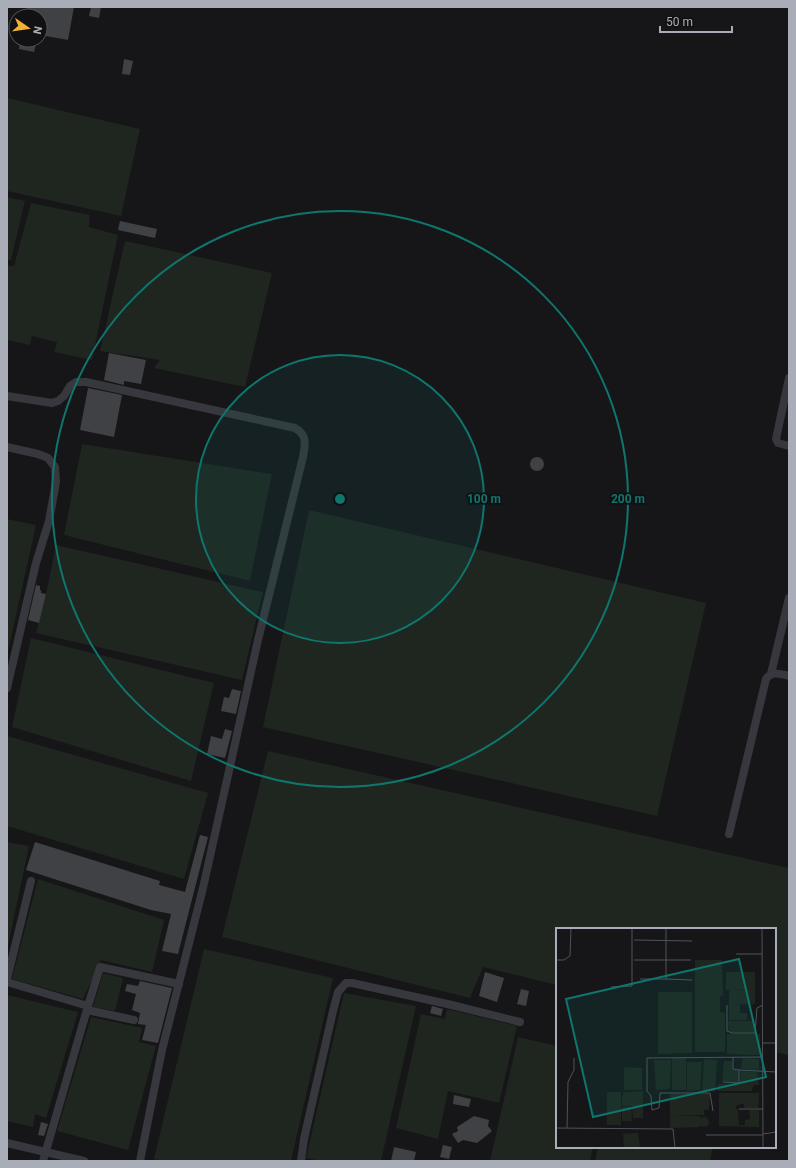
<svg xmlns="http://www.w3.org/2000/svg" width="796" height="1168" font-family="Roboto,sans-serif">
  <rect width="100%" height="100%" fill="#161618"/>
  <g fill="#1e261f">
    <polygon points="7,98 140,129 121,216 7,191"/>
    <polygon points="7,197 25,201 11,260 7,260"/>
    <polygon points="31,203 90,215 89,227 118,235 92,360 54,352 57,342 32,336 30,345 7,340 7,266 14,266"/>
    <polygon points="125,241 272,273 245,387 154,368 160,360 100,351"/>
    <polygon points="82,444 272,474 250,581 64,535"/>
    <polygon points="309,510 706,603 657,816 263,727"/>
    <polygon points="7,519 36,525 7,656"/>
    <polygon points="56,545 263,592 242,680 36,633 46,594"/>
    <polygon points="31,638 214,683 191,781 12,727"/>
    <polygon points="7,736 208,793 184,879 7,826"/>
    <polygon points="268,751 789,868 789,1055 775,1052 775,929 557,929 557,985 483,967 470,998 222,937"/>
    <polygon points="7,842 29,846 7,950"/>
    <polygon points="38,879 164,920 152,972 101,960 83,999 12,979"/>
    <polygon points="204,949 333,978 291,1161 163,1161 154,1159"/>
    <polygon points="103,973 123,978 115,1011 93,1007"/>
    <polygon points="344,993 416,1006 381,1161 321,1161 306,1158"/>
    <polygon points="7,995 78,1012 46,1118 35,1114 33,1127 7,1121"/>
    <polygon points="447,1009 517,1026 499,1103 448,1091 438,1139 396,1128 421,1014 445,1019"/>
    <polygon points="91,1017 142,1028 139,1042 156,1046 128,1150 57,1131"/>
    <polygon points="518,1037 557,1046 557,1147 593,1147 590,1161 490,1161"/>
    <polygon points="598,1147 713,1147 710,1161 595,1161"/>
  </g>
  <g fill="#404145">
    <polygon points="27,7 74,7 68,40 40,35 40,16 25,16"/>
    <polygon points="91,7 101,7 99,18 89,16"/>
    <polygon points="20,40 37,40 34,52 19,49"/>
    <polygon points="124,59 133,61 130,75 122,74"/>
    <polygon points="120,221 157,229 155,238 118,230"/>
    <polygon points="109,353 146,360 141,384 124,381 124,385 104,380"/>
    <polygon points="88,388 122,395 114,437 80,430"/>
    <circle cx="537" cy="464" r="7"/>
    <polygon points="36,585 40,586 40,590 41,590 41,593 46,594 39,623 28,620"/>
    <polygon points="232,689 241,691 236,714 221,711 224,697 229,698"/>
    <polygon points="225,729 232,731 225,758 207,754 211,736 222,739"/>
    <polygon points="200,835 208,837 178,954 162,951 171,914 151,910 26,870 35,842 160,881 159,885 185,892"/>
    <polygon points="485,972 504,978 497,1002 479,996"/>
    <polygon points="140,981 172,988 158,1043 142,1040 146,1025 138,1024 140,1013 132,1010 136,994 125,991 127,984 138,986"/>
    <polygon points="521,989 529,991 526,1006 517,1004"/>
    <polygon points="432,1006 443,1009 441,1016 430,1013"/>
    <polygon points="454,1095 471,1099 469,1107 453,1104"/>
    <polygon points="474,1116 489,1120 488,1126 492,1131 477,1143 463,1140 458,1143 452,1134 458,1131 457,1127"/>
    <polygon points="41,1122 48,1124 44,1136 38,1135"/>
    <polygon points="443,1145 452,1147 449,1159 440,1157"/>
    <polygon points="394,1147 416,1152 414,1161 391,1161"/>
  </g>
  <g fill="none" stroke-linecap="round" stroke-linejoin="round">
    <g stroke="#37383d" stroke-width="8">
      <polyline points="789,378 776,439 778,443 789,446"/>
      <path d="M7 396 52 403 58 401 64 396 70 386 76 382H86L295 428C308 436 305 444 303 457L258 640 203 888 162 1050 140 1161"/>
      <polyline points="7,447 38,454 48,458 55,467 56,482 49,521 36,563 7,688"/>
      <polyline points="771,674 789,598"/>
      <path d="M729 834 766 679C772 670 780 674 789 676"/>
      <polyline points="7,979 31,881"/>
      <polyline points="7,982 88,1006 43,1161"/>
      <polyline points="88,1006 100,967 179,984"/>
      <polyline points="87,1010 134,1020"/>
      <polyline points="7,1143 84,1161"/>
      <polyline points="301,1161 304,1139 333,1011 338,992 346,983 352,983 452,1005 520,1022"/>
    </g>
  </g>
  <circle cx="340" cy="499" r="144" fill="#0f766e" fill-opacity=".12"/>
  <g fill="none" stroke="#0f766e" stroke-width="2">
    <circle cx="340" cy="499" r="144"/>
    <circle cx="340" cy="499" r="288"/>
  </g>
  <g transform="translate(556 928)">
    <rect width="220" height="220" fill="#161618"/>
    <path d="M139 32H166L167 67 164 68V84L169 85V124H139ZM170 44H199V61L170 62ZM199 61V76L178 77H184V85H191V92H173V62ZM102 64H136V125L102 126ZM172 93H198V104H173ZM171 106H204V127L171 126ZM116 130H130V162H116ZM187 130 203 131V142L185 141ZM148 131 161 132 159 164 146 163ZM115 132 114 161 100 162 98 132ZM168 133H176V141L182 143V154L166 153ZM131 134H146L144 162 131 163ZM68 139 86 140V162H68ZM185 143 201 144 203 157H198L195 163H162V156L184 157ZM87 163V190H77L76 178H66V169L68 164ZM51 164H65V197H51ZM163 165H203L202 180H188V176H185L180 178V181H182L183 197H189V192L194 191 193 182H203V199L163 198V180H171H163ZM114 166H154L153 182H148V187H114ZM66 179H75L76 193H66ZM114 187 144 188V199L114 200ZM143 194a5 5 0 1 1 10 0a5 5 0 1 1-10 0ZM82 205 84 220H68L67 206Z" fill="#1e261f"/>
    <path fill="none" stroke="#505258" stroke-width="1" d="M110 0V51L136 52M206 0 207 220M78 12 136 13M180 26H206M0 32H8L14 28 15 0M78 32H135M84 51H111M55 59 76 58V0M171 77V103L176 105H199L201 80 207 77M206 115H220M177 129V141L183 142M167 154 183 155V142L220 144M183 181H207M157 183 154 165H104L103 180 96 182 95 168 91 163V130L207 129M0 200 117 201 119 220M11 200 12 154 18 142V130M207 206 220 204M150 207H207"/>
    <path fill="#0f766e" fill-opacity="0.15" stroke="#0f766e" stroke-width="2" d="M183 31 210 149 37 189 10 71Z"/>
    <rect width="220" height="220" fill="none" stroke="#a8adb8" stroke-width="2"/>
  </g>
  <circle cx="340" cy="499" r="6" fill="#0f766e" stroke="#111113" stroke-width="2"/>
  <g font-size="12" text-anchor="middle" font-weight="bold" fill="#0f766e" stroke="#111113" stroke-width="3.5" stroke-linejoin="round" paint-order="stroke">
    <text x="484" y="503">100 m</text>
    <text x="628" y="503">200 m</text>
  </g>
  <rect width="796" height="1168" fill="none" stroke="#a8adb8" stroke-width="16"/>
  <g transform="translate(28 28) rotate(103)"><circle r="19" fill="#111113" stroke="#4d4f55"/>
  <path d="M0-3L7 15L0 10L-7 15Z" fill="#f2b134"/>
  <text y="-6" font-size="11" font-weight="bold" text-anchor="middle" fill="#a8adb8">N</text>
  </g>
  <path d="M660 26v6h72v-6" fill="none" stroke="#a8adb8" stroke-width="2"/>
  <text x="666" y="26" font-size="12" fill="#a8adb8" stroke="#111113" stroke-width="3" paint-order="stroke">50 m</text>
</svg>
